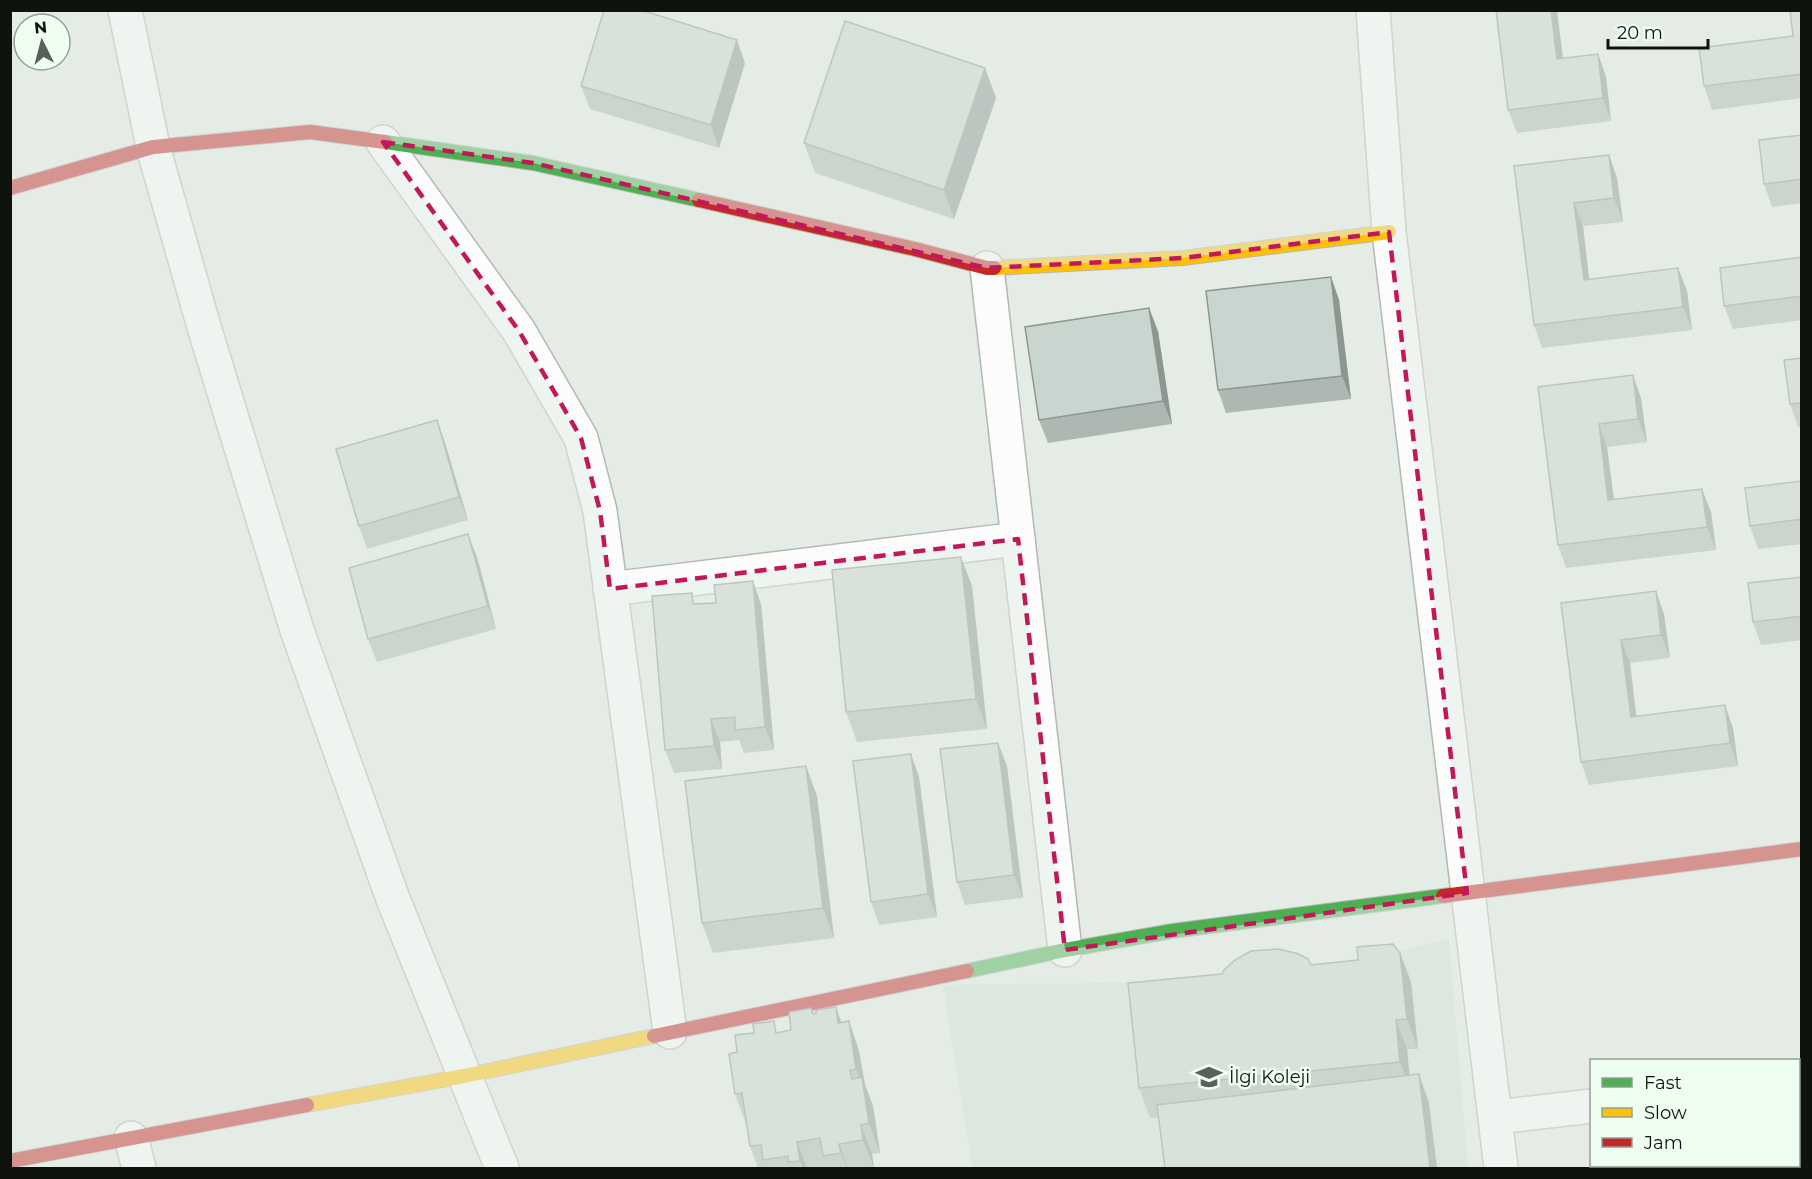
<svg xmlns="http://www.w3.org/2000/svg" width="1812" height="1179" font-family="Montserrat,sans-serif">
  <rect width="100%" height="100%" fill="#e4ece5"/>
  <polygon fill="#d3e1d5" points="1449,939 1468,1168 972,1168 943,985 1262,981 1288,979"/>
  <g fill="none" stroke-linecap="round" stroke-linejoin="round">
    <g stroke="#b2b8b2" stroke-width="36">
      <g id="street">
        <polyline points="125,10 153,147 204,327 297,630 393,899 502,1168"/>
        <polyline points="1373,10 1389,232 1501,1168"/>
        <polyline points="383,142 519,331 581,438 600,511 670,1032"/>
        <polyline points="987,268 1065,950"/>
        <polyline points="610,589 1018,539"/>
        <polyline points="1798,1081 1802,1080"/>
        <polyline points="1496,1117 1592,1106"/>
        <polyline points="131,1138 139,1168"/>
      </g>
    </g>
    <g stroke="#b2b8b2" stroke-width="16">
      <g id="fast">
        <polyline points="385,142 533,163 699,200"/>
        <polyline points="967,971 1065,950 1173,931 1443,896"/>
      </g>
    </g>
    <g stroke="#b2b8b2" stroke-width="16">
      <g id="slow">
        <polyline points="994,268 1183,258 1389,232"/>
        <polyline points="307,1105 464,1076 654,1036"/>
      </g>
    </g>
    <g stroke="#b2b8b2" stroke-width="16">
      <g id="jam">
        <polyline points="10,188 153,147 310,132 385,142"/>
        <polyline points="699,200 915,249 987,268 994,268"/>
        <polyline points="1443,896 1802,849"/>
        <polyline points="654,1036 967,971"/>
        <polyline points="10,1161 307,1105"/>
      </g>
    </g>
    <use href="#street" stroke="#fbfcfb" stroke-width="33"/>
    <use href="#fast" stroke="#4caf50" stroke-width="14"/>
    <use href="#slow" stroke="#ffc107" stroke-width="14"/>
    <use href="#jam" stroke="#c62828" stroke-width="14"/>
  </g>
  <g fill="#adb8b2">
    <polygon points="1802,10 1802,98 1712,110 1704,86 1793,36"/>
    <polygon points="1598,54 1606,77 1611,121 1517,133 1508,110 1563,59"/>
    <polygon points="745,63 719,148 590,109 581,86"/>
    <polygon points="985,68 996,98 954,219 815,173 804,143"/>
    <polygon points="1802,135 1802,203 1772,207 1764,184"/>
    <polygon points="1609,155 1617,178 1623,222 1583,226 1589,280 1678,268 1687,291 1692,330 1542,348 1534,325 1514,166"/>
    <polygon points="1802,257 1802,320 1733,329 1724,306"/>
    <polygon points="1331,277 1339,300 1351,399 1226,413 1218,390"/>
    <polygon points="1158,331 1172,424 1048,443 1039,420"/>
    <polygon points="1802,358 1802,427 1798,427 1790,404"/>
    <polygon points="1538,387 1641,398 1647,442 1607,447 1614,500 1711,512 1716,550 1566,568 1558,545"/>
    <polygon points="437,420 445,443 468,520 367,549 359,526"/>
    <polygon points="1802,481 1802,544 1758,549 1750,526"/>
    <polygon points="477,557 496,629 377,662 368,639"/>
    <polygon points="1802,577 1802,640 1761,645 1753,622"/>
    <polygon points="972,586 987,729 857,742 846,712"/>
    <polygon points="1561,603 1664,614 1670,658 1630,663 1636,716 1733,728 1738,766 1589,785 1581,762"/>
    <polygon points="695,604 761,604 774,750 744,753 739,740 720,742 722,769 674,773 665,750"/>
    <polygon points="998,743 1007,766 1023,898 965,905 957,882"/>
    <polygon points="806,766 817,796 834,938 713,953 702,923"/>
    <polygon points="919,777 937,917 879,925 871,902"/>
    <polygon points="1400,953 1411,982 1418,1049 1407,1049 1409,1075 1429,1103 1150,1118 1139,1088 1222,974 1358,960"/>
    <polygon points="814,1014 841,1022 849,1021 859,1051 865,1085 873,1106 880,1153 872,1154 874,1168 758,1168 750,1146 746,1124 735,1094 737,1052 778,1032 791,1030"/>
  </g>
  <g fill="#8d9691">
    <polygon points="1551,10 1557,10 1566,82 1557,59"/>
    <polygon points="737,40 745,63 719,148 711,125"/>
    <polygon points="1598,54 1606,77 1611,121 1603,98"/>
    <polygon points="985,68 996,98 954,219 944,190"/>
    <polygon points="1609,155 1617,178 1623,222 1614,198"/>
    <polygon points="1574,203 1583,226 1592,303 1584,280"/>
    <polygon points="1678,268 1687,291 1692,330 1683,307"/>
    <polygon points="1331,277 1339,300 1351,399 1342,376"/>
    <polygon points="1149,308 1158,331 1172,424 1163,401"/>
    <polygon points="1633,375 1641,398 1647,442 1638,419"/>
    <polygon points="437,420 445,443 468,520 459,497"/>
    <polygon points="1599,424 1607,447 1617,523 1608,500"/>
    <polygon points="1702,489 1711,512 1716,550 1707,527"/>
    <polygon points="468,534 477,557 496,629 488,606"/>
    <polygon points="961,557 972,586 987,729 976,699"/>
    <polygon points="753,581 761,604 774,750 765,727"/>
    <polygon points="1656,591 1664,614 1670,658 1661,635"/>
    <polygon points="1621,640 1630,663 1639,740 1631,717"/>
    <polygon points="1725,705 1733,728 1738,766 1730,743"/>
    <polygon points="711,719 720,742 722,769 714,746"/>
    <polygon points="998,743 1007,766 1023,898 1014,875"/>
    <polygon points="911,754 919,777 937,917 928,894"/>
    <polygon points="806,766 817,796 834,938 823,908"/>
    <polygon points="1400,953 1411,982 1418,1049 1407,1019"/>
    <polygon points="836,1007 846,1036 838,1023"/>
    <polygon points="1396,1020 1407,1049 1411,1091 1400,1062"/>
    <polygon points="849,1021 859,1051 865,1085 873,1106 880,1153 869,1123 864,1091 856,1069"/>
    <polygon points="1419,1074 1429,1103 1437,1168 1430,1168"/>
    <polygon points="861,1125 872,1154 874,1168 863,1140"/>
    <polygon points="797,1142 807,1168 803,1168 800,1161"/>
    <polygon points="839,1144 848,1168 847,1168 841,1153"/>
  </g>
  <g fill="#c9d6cf" stroke="#8d9691" stroke-width="1.5">
    <polygon points="604,10 641,10 737,40 711,125 581,86"/>
    <polygon points="1496,10 1551,10 1557,59 1598,54 1603,98 1508,110"/>
    <polygon points="1790,10 1802,10 1802,74 1704,86 1699,48 1793,36"/>
    <polygon points="845,21 985,68 944,190 804,143"/>
    <polygon points="1802,135 1802,179 1764,184 1759,140"/>
    <polygon points="1609,155 1614,198 1574,203 1584,280 1678,268 1683,307 1534,325 1514,166"/>
    <polygon points="1802,257 1802,296 1724,306 1720,268"/>
    <polygon points="1331,277 1342,376 1218,390 1206,291"/>
    <polygon points="1149,308 1163,401 1039,420 1025,327"/>
    <polygon points="1802,358 1802,403 1790,404 1784,360"/>
    <polygon points="1633,375 1638,419 1599,424 1608,500 1702,489 1707,527 1558,545 1538,387"/>
    <polygon points="437,420 459,497 359,526 336,449"/>
    <polygon points="1802,481 1802,519 1750,526 1745,488"/>
    <polygon points="468,534 488,606 368,639 349,568"/>
    <polygon points="961,557 976,699 846,712 832,570"/>
    <polygon points="1802,577 1802,616 1753,622 1748,583"/>
    <polygon points="753,581 765,727 735,730 735,717 711,719 714,746 665,750 652,596 692,593 693,604 716,603 714,585"/>
    <polygon points="1656,591 1661,635 1621,640 1631,717 1725,705 1730,743 1581,762 1561,603"/>
    <polygon points="998,743 1014,875 957,882 940,749"/>
    <polygon points="911,754 928,894 871,902 853,761"/>
    <polygon points="806,766 823,908 702,923 685,781"/>
    <polygon points="1393,944 1400,953 1407,1019 1396,1020 1400,1062 1139,1088 1128,983 1222,974 1224,970 1235,960 1251,951 1278,949 1299,954 1308,959 1311,965 1358,960 1357,947"/>
    <polygon points="836,1007 838,1023 849,1021 856,1069 850,1070 852,1079 862,1077 869,1123 861,1125 863,1140 839,1144 841,1153 823,1156 820,1138 797,1142 800,1161 789,1162 788,1156 763,1160 761,1145 750,1146 742,1093 735,1094 729,1054 737,1052 735,1035 754,1033 753,1024 774,1021 776,1033 791,1030 789,1012 811,1008 813,1014 816,1014 816,1010"/>
    <polygon points="1419,1074 1430,1168 1165,1168 1157,1105"/>
  </g>
  <path d="M0 0H1812V1179H0ZM383 142 533 163 987 268 1183 258 1389 232 1467 893 1065 950 1018 539 610 589 600 511 581 438 519 331Z" fill="#e4ece5" fill-opacity=".55" fill-rule="evenodd"/>
  <path fill="none" stroke="#c2185b" stroke-width="4.5" stroke-dasharray="12 8" stroke-linejoin="round" d="M383 142 533 163 987 268 1183 258 1389 232 1467 893 1065 950 1018 539 610 589 600 511 581 438 519 331Z"/>
  <defs>
    <g id="school-bare" transform="scale(2.07)"><path d="M0-5L7-2L0 1L-7-2ZM-4 1L0 2.5L4 1V4Q0 6-4 4Z" fill="#595f59" stroke="#edfdef" stroke-width="2.5" paint-order="stroke"/></g>
  </defs>
  <g fill-rule="evenodd">
    <use href="#school-bare" x="1209" y="1077"/>
  </g>
  <g text-anchor="middle" stroke-width="5" stroke-linejoin="round" paint-order="stroke">
    <g font-size="18" fill="#0e130e" stroke="#edfdef" text-anchor="start">
      <text x="1229" y="1083">İlgi Koleji</text>
    </g>
  </g>
  <rect width="1812" height="1179" fill="none" stroke="#0e130e" stroke-width="24"/>
  <rect x="1590" y="1059" width="210" height="108" fill="#edfdef" stroke="#949f95" stroke-width="1.5"/>
  <rect x="1602" y="1078" width="30" height="9" fill="#4caf50" stroke="#949f95" stroke-width="1.5"/>
  <text x="1644" y="1089" font-size="18" fill="#0e130e">Fast</text>
  <rect x="1602" y="1108" width="30" height="9" fill="#ffc107" stroke="#949f95" stroke-width="1.5"/>
  <text x="1644" y="1119" font-size="18" fill="#0e130e">Slow</text>
  <rect x="1602" y="1138" width="30" height="9" fill="#c62828" stroke="#949f95" stroke-width="1.5"/>
  <text x="1644" y="1149" font-size="18" fill="#0e130e">Jam</text>
  <g transform="translate(42 42) rotate(354)"><circle r="28" fill="#edfdef" stroke="#949f95" stroke-width="1.5"/>
  <path d="M0-4.5L10 22L0 15L-10 22Z" fill="#595f59"/>
  <text y="-9" font-size="16" font-weight="bold" text-anchor="middle" fill="#0e130e">N</text>
  </g>
  <path d="M1608 39v9h100v-9" fill="none" stroke="#0e130e" stroke-width="3"/>
  <text x="1617" y="39" font-size="18" fill="#0e130e" stroke="#edfdef" stroke-width="4.5" paint-order="stroke">20 m</text>
</svg>
